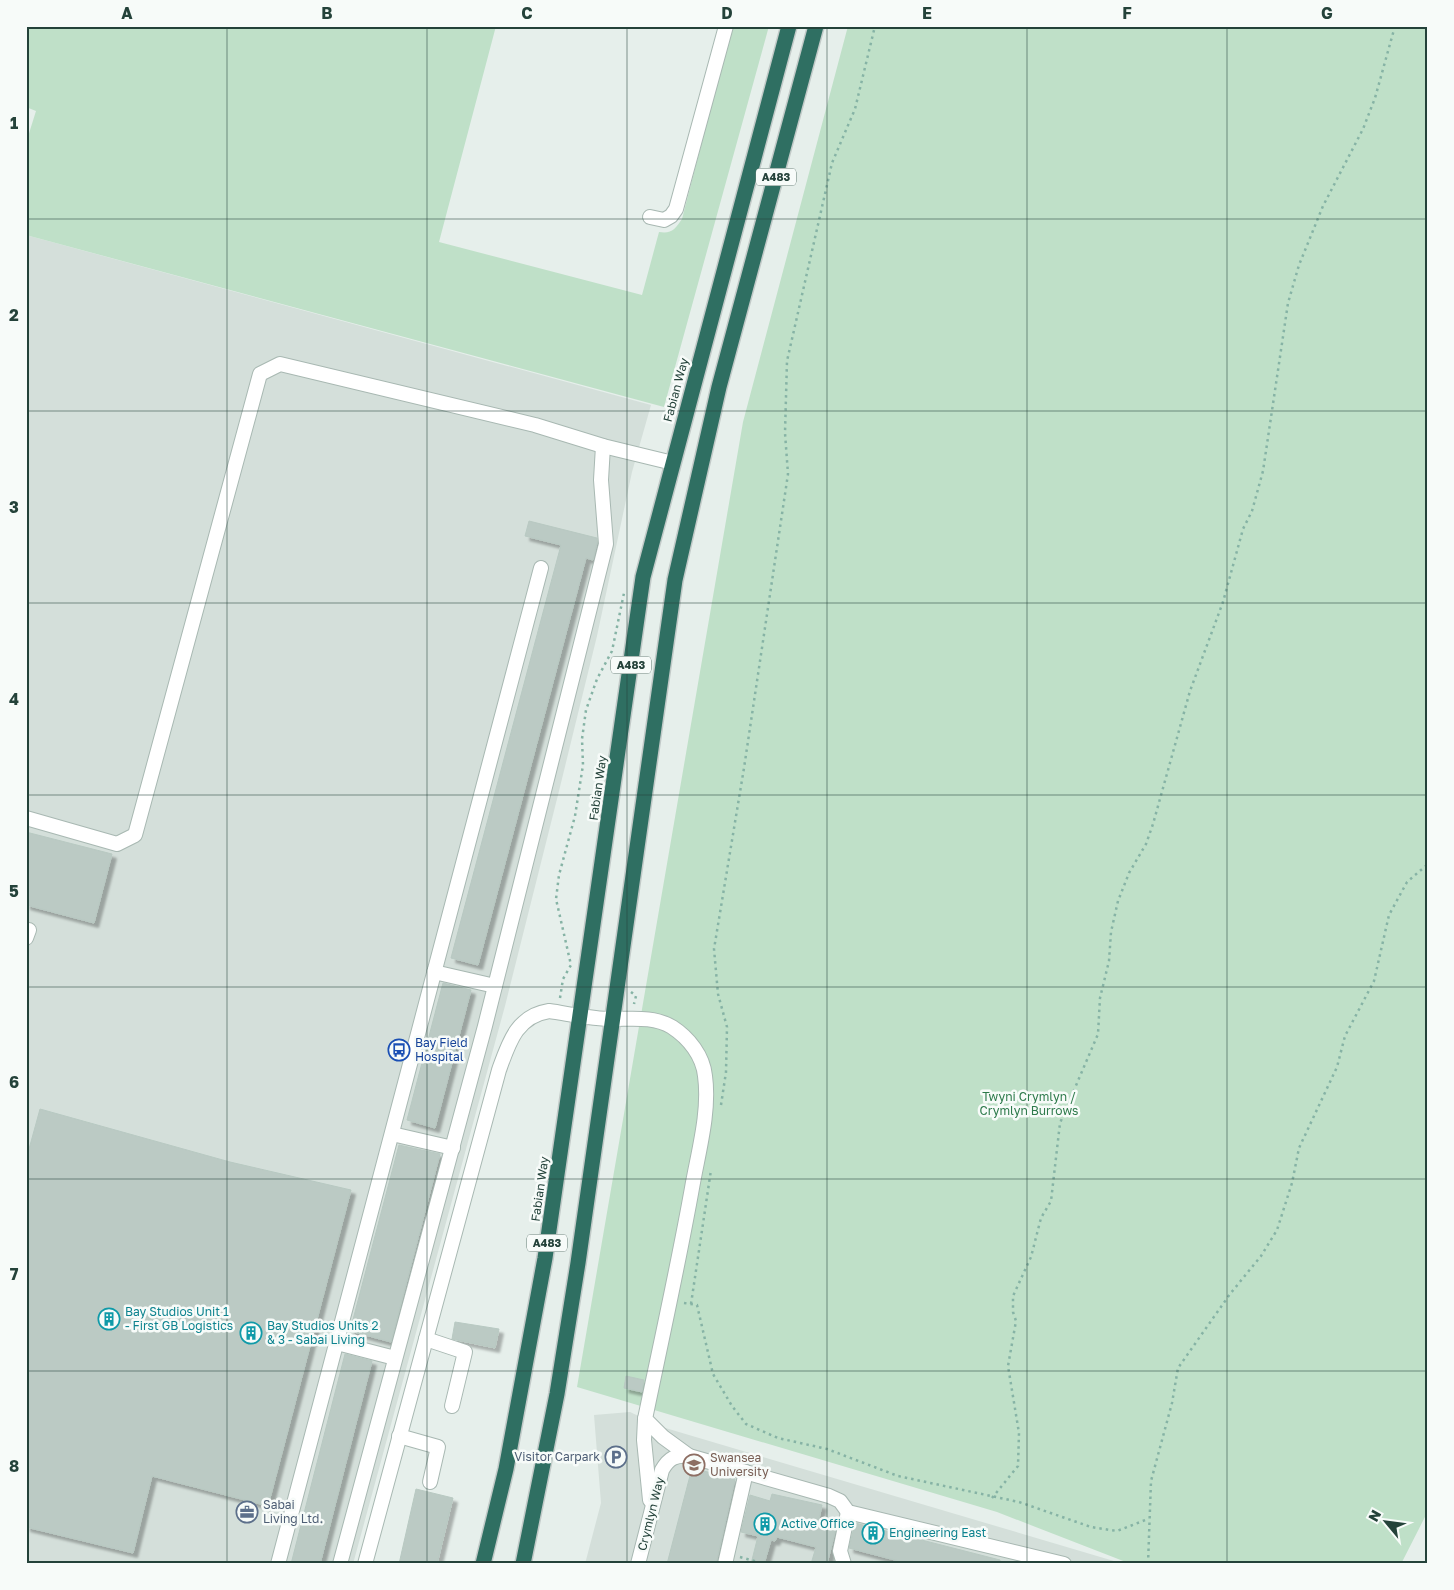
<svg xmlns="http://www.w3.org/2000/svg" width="1454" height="1590" font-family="'Golos Text',sans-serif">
  <defs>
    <filter id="shadow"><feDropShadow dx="4.5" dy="4.5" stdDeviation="1" flood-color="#0004"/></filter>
  </defs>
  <rect width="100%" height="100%" fill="#e6efeb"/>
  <g fill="#d4dfda">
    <polygon points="26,235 651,405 632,472 597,636 559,791 505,1006 353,1564 26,1564"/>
    <polygon points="630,1412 662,1427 1124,1564 585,1564 601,1503 594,1415"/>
  </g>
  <g fill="#bfe0c8">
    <path d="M26 26H496L439 242 642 295 659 232C672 234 675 229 682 219L732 26H769L664 407 26 235V143L36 111 26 107Z"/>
    <polygon points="848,26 1428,26 1428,1511 1401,1564 1131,1564 997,1512 577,1387 743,422"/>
  </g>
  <g fill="#bbcac4" stroke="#b8c9c2" filter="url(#shadow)">
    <polygon points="529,521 597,538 597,543 593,560 586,558 478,965 451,958 561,545 525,536"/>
    <polygon points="26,832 112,854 94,923 26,905"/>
    <polygon points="443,983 471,990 435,1128 407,1120"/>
    <polygon points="40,1109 230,1162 351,1190 268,1506 152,1476 133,1553 26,1527 26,1160"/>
    <polygon points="399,1145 440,1154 391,1342 350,1331"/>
    <polygon points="455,1322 499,1329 495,1348 452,1339"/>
    <polygon points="345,1354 372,1361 320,1564 291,1564"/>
    <polygon points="626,1376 644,1380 642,1392 624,1388"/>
    <polygon points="692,1468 735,1479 716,1564 667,1564"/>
    <polygon points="416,1489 453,1498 437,1564 399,1564"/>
    <polygon points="772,1494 822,1505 819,1519 837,1524 827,1564 811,1564 816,1547 777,1537 775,1541 771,1540 764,1564 751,1564 758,1536 741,1532 750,1495 770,1501"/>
    <polygon points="855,1523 1000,1560 1000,1564 910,1564 849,1548"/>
  </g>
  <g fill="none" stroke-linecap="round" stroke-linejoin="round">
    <g stroke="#a8b8b2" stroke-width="16">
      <g id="minor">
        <polyline points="650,217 664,220 671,216 676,209 726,26"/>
        <polyline points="26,818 117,844 135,835 260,374 280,364 535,425 603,446 673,463"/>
        <polyline points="26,938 29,930"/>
        <polyline points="434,972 495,986"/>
        <polyline points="392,1134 453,1148"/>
        <polyline points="426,1339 465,1352 452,1406"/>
        <polyline points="337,1343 395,1358"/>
        <polyline points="645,1419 644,1440 650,1500"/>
        <polyline points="399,1436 438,1447 430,1482"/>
        <polyline points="278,1564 541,568"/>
        <polyline points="340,1564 485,1026 606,544 601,480 603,446"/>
        <path d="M365 1564 499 1070C509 1042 517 1016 549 1011 570 1014 592 1019 613 1019 632 1019 654 1016 672 1027 689 1038 703 1056 705 1076 710 1112 698 1153 692 1188 678 1266 661 1342 645 1419L663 1437 689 1456"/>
        <path d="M638 1564 662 1470C669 1458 675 1455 689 1456L829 1496 840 1501 848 1512 1064 1564"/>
        <polyline points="725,1564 746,1472"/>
        <polyline points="844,1564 840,1551 848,1512"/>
      </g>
    </g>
    <g stroke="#c2cac8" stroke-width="18">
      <g id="highway">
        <polyline points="483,1564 506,1469 545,1258 643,577 789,26"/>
        <polyline points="523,1564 557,1394 578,1263 675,580 719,387 816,26"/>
      </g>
    </g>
    <g stroke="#86b3a5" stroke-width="2.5" stroke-dasharray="2.5 4" stroke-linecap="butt">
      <polyline points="631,992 636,996 634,1004"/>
      <polyline points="560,998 563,979 571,965 556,899 559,875 575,816 583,765 582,739 586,710 597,679 612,651 624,593"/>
      <polyline points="721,1105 726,1072 727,1027 718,994 714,949 744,768 788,474 785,433 787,361 832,163 855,109 875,26"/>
      <polyline points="684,1303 697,1305 713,1374 732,1406 746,1424 778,1438 827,1449 898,1476 1019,1502 1091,1527 1117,1531 1148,1519"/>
      <polyline points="691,1304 711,1170"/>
      <polyline points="992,1498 1018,1466 1019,1433 1008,1366 1016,1321 1013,1312 1013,1296 1031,1257 1041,1218 1051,1201 1060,1123 1098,1034 1100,998 1109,961 1111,932 1118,901 1129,873 1146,844 1153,824 1190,691 1223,602 1243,529 1252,511 1263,471 1288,303 1299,265 1323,206 1363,129 1375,98 1395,26"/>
      <polyline points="740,1557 765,1564"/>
      <polyline points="1148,1564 1151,1481 1172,1403 1178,1368 1230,1294 1261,1256 1277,1230 1292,1183 1299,1148 1337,1067 1345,1036 1374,981 1389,915 1407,882 1428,864"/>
    </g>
    <use href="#minor" stroke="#fff" stroke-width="14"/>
    <use href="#highway" stroke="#2f6f62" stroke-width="15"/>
  </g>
  <path fill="none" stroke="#24423a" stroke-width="1" stroke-opacity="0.55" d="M227 26V1564M427 26V1564M627 26V1564M827 26V1564M1027 26V1564M1227 26V1564M26 219H1428M26 411H1428M26 603H1428M26 795H1428M26 987H1428M26 1179H1428M26 1371H1428"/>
  <defs>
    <g id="bus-ring" transform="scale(1.125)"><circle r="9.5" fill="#f7fbf9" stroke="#1a4fb4" stroke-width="1.5"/><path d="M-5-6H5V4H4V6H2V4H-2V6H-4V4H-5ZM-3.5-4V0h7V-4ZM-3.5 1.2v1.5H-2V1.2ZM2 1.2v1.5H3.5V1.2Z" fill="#1a4fb4"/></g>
    <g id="building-ring" transform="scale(1.125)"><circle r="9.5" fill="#f7fbf9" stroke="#0f9aa8" stroke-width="1.5"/><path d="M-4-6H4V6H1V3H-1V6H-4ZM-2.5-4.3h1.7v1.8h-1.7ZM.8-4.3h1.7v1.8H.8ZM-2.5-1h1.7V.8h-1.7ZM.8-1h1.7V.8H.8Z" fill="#0f9aa8"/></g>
    <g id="parking-ring" transform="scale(1.125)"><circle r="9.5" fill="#f7fbf9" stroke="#5c6f8a" stroke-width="1.5"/><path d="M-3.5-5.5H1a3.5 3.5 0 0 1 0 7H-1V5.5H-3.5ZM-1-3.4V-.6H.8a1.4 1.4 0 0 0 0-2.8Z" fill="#5c6f8a"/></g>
    <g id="university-ring" transform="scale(1.125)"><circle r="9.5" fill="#f7fbf9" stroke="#8d6e63" stroke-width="1.5"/><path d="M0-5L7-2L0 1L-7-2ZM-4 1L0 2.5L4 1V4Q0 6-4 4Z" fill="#8d6e63"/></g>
    <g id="office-ring" transform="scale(1.125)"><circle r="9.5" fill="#f7fbf9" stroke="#5c6f8a" stroke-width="1.5"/><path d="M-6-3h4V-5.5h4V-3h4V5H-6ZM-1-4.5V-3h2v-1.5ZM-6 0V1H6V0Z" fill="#5c6f8a"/></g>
  </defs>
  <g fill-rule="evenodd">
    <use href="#bus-ring" x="399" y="1050"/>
    <use href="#building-ring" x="109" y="1319"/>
    <use href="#building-ring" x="251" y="1333"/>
    <use href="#parking-ring" x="616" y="1457"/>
    <use href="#university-ring" x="694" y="1465"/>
    <use href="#office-ring" x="247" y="1512"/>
    <use href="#building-ring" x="765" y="1524"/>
    <use href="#building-ring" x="873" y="1533"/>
  </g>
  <g text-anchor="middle" stroke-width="5" stroke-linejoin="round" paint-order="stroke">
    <g fill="#f7fbf9" stroke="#637a73" stroke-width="1">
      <rect x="756" y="168.5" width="40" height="17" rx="4"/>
      <rect x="611" y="656.5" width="40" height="17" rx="4"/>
      <rect x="527" y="1234.5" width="40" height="17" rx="4"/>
    </g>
    <g font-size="11" font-weight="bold" fill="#24423a">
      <text x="776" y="181">A483</text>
      <text x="631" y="669">A483</text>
      <text x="547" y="1247">A483</text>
    </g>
    <g font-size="12" fill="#24423a" stroke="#f7fbf9">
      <text transform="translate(676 390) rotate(-75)" y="4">Fabian Way</text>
      <text transform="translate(598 788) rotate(-82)" y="4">Fabian Way</text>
      <text transform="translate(540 1189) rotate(-82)" y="4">Fabian Way</text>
      <text transform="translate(651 1514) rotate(-76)" y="4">Crymlyn Way</text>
    </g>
    <g font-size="12" fill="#164399" stroke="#f7fbf9" text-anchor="start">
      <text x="415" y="1047">Bay Field<tspan x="415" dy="14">Hospital</tspan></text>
    </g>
    <g font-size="12" fill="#2d7a4b" stroke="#f7fbf9">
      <text x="1029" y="1101">Twyni Crymlyn /<tspan x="1029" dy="14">Crymlyn Burrows</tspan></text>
    </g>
    <g font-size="12" fill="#0d838f" stroke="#f7fbf9" text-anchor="start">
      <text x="125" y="1316">Bay Studios Unit 1<tspan x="125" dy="14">- First GB Logistics</tspan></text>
      <text x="267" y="1330">Bay Studios Units 2<tspan x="267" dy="14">&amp; 3 - Sabai Living</tspan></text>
      <text x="781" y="1528">Active Office</text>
      <text x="889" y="1537">Engineering East</text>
    </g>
    <g font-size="12" fill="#4e5e75" stroke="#f7fbf9" text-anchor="end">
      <text x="600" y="1461">Visitor Carpark</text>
      <text x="263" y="1509" text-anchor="start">Sabai<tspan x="263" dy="14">Living Ltd.</tspan></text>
    </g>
    <g font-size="12" fill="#785e54" stroke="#f7fbf9" text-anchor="start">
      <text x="710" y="1462">Swansea<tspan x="710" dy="14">University</tspan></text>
    </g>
  </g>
  <rect width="1454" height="1590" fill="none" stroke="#f7fbf9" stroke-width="55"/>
  <g transform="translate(1386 1522) rotate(299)" stroke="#f7fbf9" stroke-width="4" paint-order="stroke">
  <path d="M0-4L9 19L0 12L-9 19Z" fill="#24423a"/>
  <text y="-8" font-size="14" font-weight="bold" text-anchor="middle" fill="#24423a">N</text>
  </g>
  <rect x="28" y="28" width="1398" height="1534" fill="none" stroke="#24423a" stroke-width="2"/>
  <g font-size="16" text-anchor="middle" font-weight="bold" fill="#24423a">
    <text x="127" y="19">A</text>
    <text x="327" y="19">B</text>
    <text x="527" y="19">C</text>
    <text x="727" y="19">D</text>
    <text x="927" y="19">E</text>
    <text x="1127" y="19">F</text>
    <text x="1327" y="19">G</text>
    <text x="14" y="129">1</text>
    <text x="14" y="321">2</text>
    <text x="14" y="513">3</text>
    <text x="14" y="705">4</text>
    <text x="14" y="897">5</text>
    <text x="14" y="1088">6</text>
    <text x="14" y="1280">7</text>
    <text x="14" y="1472">8</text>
  </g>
</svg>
